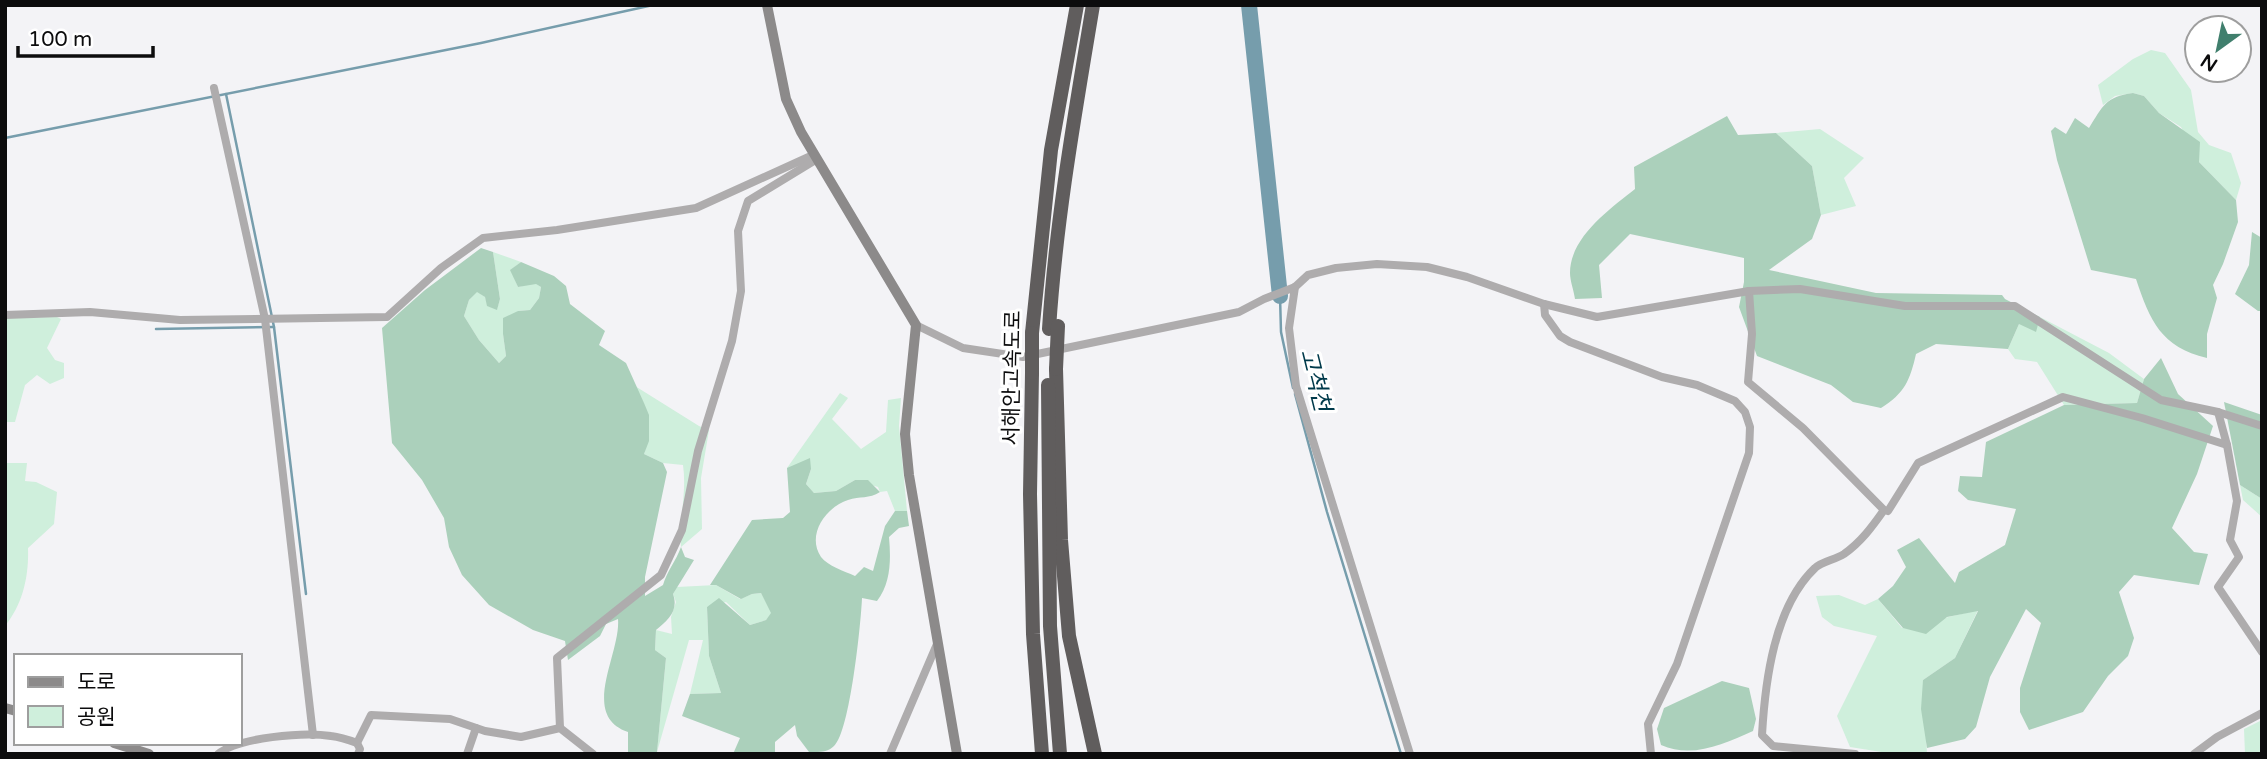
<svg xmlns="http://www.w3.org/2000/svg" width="2267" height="759" font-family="'Varela Round','Noto Sans KR',sans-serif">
  <rect width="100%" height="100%" fill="#f3f3f6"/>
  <g fill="#cfefdc">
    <polygon points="2151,50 2165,53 2191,90 2198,132 2209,145 2231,153 2241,183 2236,200 2199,162 2181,127 2159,113 2144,96 2133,93 2115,96 2103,105 2098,85 2133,59"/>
    <polygon points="1820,129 1864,158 1844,178 1856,206 1821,215 1812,166 1776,133"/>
    <polygon points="493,252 521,262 511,270 518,287 535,283 541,287 539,298 530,310 518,311 503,334 506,356 499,363 479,340 464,316 469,300 477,291 485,297 488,306 497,309 500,299"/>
    <polygon points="57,317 61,319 47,348 55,360 64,363 64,378 50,384 37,375 25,385 15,422 5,422 5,318"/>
    <polygon points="2040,317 2109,353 2144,379 2137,403 2064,405 2037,362 2015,359 2008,349 2019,324"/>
    <path d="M635 386 699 426 709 430 701 478 702 529 681 547C679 519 687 492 683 465L663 463 644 454C653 426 649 411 635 386Z"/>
    <polygon points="840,393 848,398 832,419 861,449 886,432 888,400 901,398 899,426 907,511 895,511 887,491 880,492 878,487 855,480 836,491 814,493 806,484 811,469 787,468"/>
    <path d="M5 463H27L25 481 36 482 57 492 54 524 28 548C29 576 23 604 5 626Z"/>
    <polygon points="2240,485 2262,499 2262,517 2243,500"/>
    <polygon points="716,585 740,599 752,594 761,593 772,613 766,620 750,625 726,602 707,607 709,656 721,693 690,694 703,640 689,640 657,752 666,658 655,650 656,630 672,634 671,617 676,602 673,594 677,587"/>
    <polygon points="1839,595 1865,605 1878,599 1902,628 1978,610 1955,658 1923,680 1927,754 1894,754 1850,747 1837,716 1877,636 1834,626 1822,617 1816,596"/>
    <polygon points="2262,720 2262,754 2245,754 2244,729"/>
  </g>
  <g fill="#abd0bb">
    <path d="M2133 93 2144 96 2159 113 2200 142 2199 162 2236 200 2238 222 2223 264 2213 285 2217 298 2207 334V358C2161 347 2150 321 2136 279L2091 270 2057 160 2051 131 2055 127 2066 134 2075 118 2089 128C2103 106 2105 97 2133 93Z"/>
    <path d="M1727 116 1738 135 1776 133 1812 166 1821 215 1812 239 1769 270 1876 293 2002 295 2005 299 2040 317 2036 332 2019 324 2008 349 1936 344 1916 354C1910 380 1905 393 1881 408L1853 402 1831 385 1757 356 1739 307 1744 282V258L1630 234 1599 265 1602 298 1575 299C1574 291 1570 281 1570 273 1570 237 1610 209 1635 189L1634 167Z"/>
    <polygon points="2252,232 2262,238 2262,311 2258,311 2235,294 2249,265"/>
    <path d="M481 248 493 252 500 299 497 310 487 306 485 297 477 292 469 300 464 316 479 340 499 363 506 356 503 334V318L518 311 530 310 539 298 541 287 536 284 518 287 510 270 521 262 554 276 566 286 570 304 605 331 599 345 626 363 644 403 649 415V441L644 454 663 463 667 472 645 577V596L663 585C667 571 676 561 681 547L685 557 694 560 673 594C679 611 668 620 656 630L655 650 666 658 657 752 628 753V732C579 715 621 654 618 619L606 624 600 636 568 660 565 641 533 630 489 605 462 575 449 547 444 518 422 480 392 443 382 328 425 290Z"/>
    <polygon points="2161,358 2178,394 2213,426 2197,474 2172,528 2194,552 2208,554 2199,585 2134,575 2119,592 2134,638 2128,656 2108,676 2083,712 2029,730 2020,712 2020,688 2041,623 2026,609 1990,677 1976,727 1965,739 1927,748 1921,709 1923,680 1955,658 1978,611 1947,617 1926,634 1903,628 1878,599 1893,586 1906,567 1897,550 1919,538 1955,583 1959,572 2005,545 2016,509 1968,500 1958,491 1960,476 1982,477 1986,442 2064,405 2137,403 2144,379"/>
    <polygon points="2224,402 2262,415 2262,499 2240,485"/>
    <path d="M810 458 811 469 806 484 814 493 836 491 855 480H868L880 492C869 499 860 496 848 500 826 507 806 535 821 557 828 566 844 571 855 576L864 567 873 571 885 526 895 511H907L909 526 899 528 889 537C891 559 891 583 877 601L862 598C861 623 850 732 834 746 827 753 819 752 809 752L797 736 795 725 775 742V754H733L740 738 682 716 690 694 721 693 709 656 707 607 719 598 750 625 766 620 771 613 761 593 752 594 741 599 716 585H710L752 520 783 518 790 512 787 468Z"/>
    <path d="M1722 681 1749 688 1756 719 1753 731C1724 744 1692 759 1661 745L1657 729 1664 708Z"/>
  </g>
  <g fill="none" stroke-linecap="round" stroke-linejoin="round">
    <g stroke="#769dac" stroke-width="2.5">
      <polyline points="226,94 274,327 306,594"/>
      <polyline points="5,138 481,43 653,5"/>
      <polyline points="1280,296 1281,332 1293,388"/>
      <polyline points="156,329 274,327"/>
      <polyline points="1295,394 1327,512 1401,754"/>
    </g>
    <polyline stroke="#769dac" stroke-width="16" points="1249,5 1280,296"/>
    <g stroke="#aeacad" stroke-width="8">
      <polyline points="214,88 265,319 313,735"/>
      <polyline points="1295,287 1289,328 1296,386 1410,754"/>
      <path d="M1749 291 1752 334 1748 382 1803 428 1884 510C1872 527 1861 542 1844 554 1835 560 1822 561 1815 568 1774 607 1765 682 1762 735L1773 746 1855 754"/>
      <polyline points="1544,304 1545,315 1560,336 1570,342 1662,377 1697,385 1735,401 1745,412 1750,427 1749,453 1677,664 1648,724 1651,754"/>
      <polyline points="5,315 90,312 180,320 387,317 441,268 483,238 557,230 696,208 813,155"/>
      <polyline points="916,325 963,348 1023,357 1239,312 1264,299 1295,287 1308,275 1336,268 1377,264 1427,267 1467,277 1544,304 1597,317 1749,291 1800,289 1905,306 2015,306 2161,400 2218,412 2262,426"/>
      <polyline points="2218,412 2227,445 2237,501 2230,540 2239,557 2218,587 2262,652"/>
      <polyline points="1888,511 1918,463 2063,397 2142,418 2227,445"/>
      <polyline points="560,728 557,658 661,575 682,530 698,451 732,341 741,291 738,231 748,201 817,159"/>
      <polyline points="357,743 360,749 358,754"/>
      <path d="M218 754C239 737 304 732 331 736 340 737 349 740 357 743L371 715 450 719 485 731 521 737 560 728 593 754"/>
      <polyline points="467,754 476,728"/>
      <polyline points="890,754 937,644"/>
      <polyline points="2194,754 2217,737 2262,713"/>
    </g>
    <g stroke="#8c8a8a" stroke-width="10">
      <polyline points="767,5 786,99 801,132 916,325 905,434 909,475 957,754"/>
      <polyline points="5,708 16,711"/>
      <polyline points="114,743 149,754"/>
    </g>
    <g stroke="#605d5d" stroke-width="14">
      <path d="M1049 329C1056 220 1075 113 1093 5"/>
      <polyline points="1032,333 1051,150 1077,5"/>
      <polyline points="1056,369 1061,540 1069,636 1095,754"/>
      <polyline points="1032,373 1030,494 1033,634 1042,754"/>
      <polyline points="1048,385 1050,626 1060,754"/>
    </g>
    <g stroke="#605d5d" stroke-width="14">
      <polyline points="1032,333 1032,373"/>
      <polyline points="1056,369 1058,326"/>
    </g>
  </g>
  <g text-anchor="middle" stroke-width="6" stroke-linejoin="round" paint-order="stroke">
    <g font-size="21" fill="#0c0c0d" stroke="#fff">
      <text transform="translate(1012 378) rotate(-89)" y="7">서해안고속도로</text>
    </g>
    <g font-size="23" font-style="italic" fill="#003a4b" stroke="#fff">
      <text transform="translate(1316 380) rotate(76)" y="8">고척천</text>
    </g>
  </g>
  <rect width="2267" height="759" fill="none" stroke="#0c0c0d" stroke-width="14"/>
  <rect x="14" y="654" width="228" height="91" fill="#ffffff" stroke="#9e9e9e" stroke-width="2"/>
  <rect x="28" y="677" width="35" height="10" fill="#8c8a8a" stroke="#9e9e9e" stroke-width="2"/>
  <text x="77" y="689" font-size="21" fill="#0c0c0d">도로</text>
  <rect x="28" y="706" width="35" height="21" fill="#cfefdc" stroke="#9e9e9e" stroke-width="2"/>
  <text x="77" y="724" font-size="21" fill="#0c0c0d">공원</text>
  <g transform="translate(2218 49) rotate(213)"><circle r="33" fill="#ffffff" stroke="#9e9e9e" stroke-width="2"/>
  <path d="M0-5L12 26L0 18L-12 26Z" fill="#407f6d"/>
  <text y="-10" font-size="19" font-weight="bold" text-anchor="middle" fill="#0c0c0d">N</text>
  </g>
  <path d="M18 46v10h135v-10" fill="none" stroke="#0c0c0d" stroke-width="3.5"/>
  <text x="28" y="46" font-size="21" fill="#0c0c0d" stroke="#ffffff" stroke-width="5" paint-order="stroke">100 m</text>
</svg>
